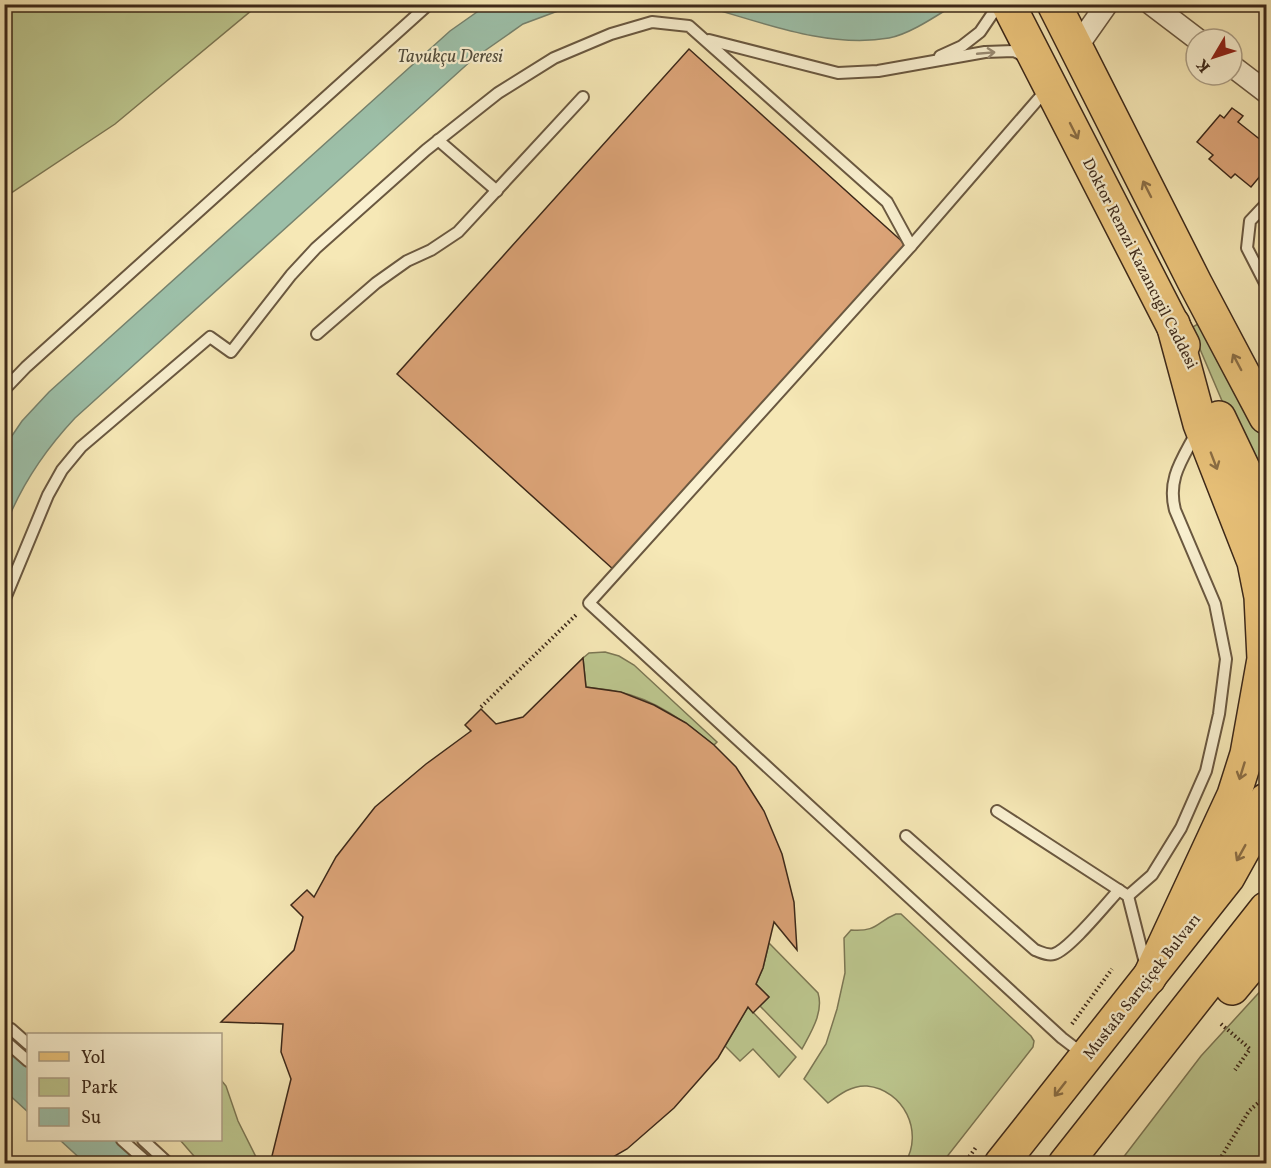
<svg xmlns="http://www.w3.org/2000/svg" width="1271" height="1168" font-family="Vollkorn,serif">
  <rect width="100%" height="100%" fill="#f6e8b6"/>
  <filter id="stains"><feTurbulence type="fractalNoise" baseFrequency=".00333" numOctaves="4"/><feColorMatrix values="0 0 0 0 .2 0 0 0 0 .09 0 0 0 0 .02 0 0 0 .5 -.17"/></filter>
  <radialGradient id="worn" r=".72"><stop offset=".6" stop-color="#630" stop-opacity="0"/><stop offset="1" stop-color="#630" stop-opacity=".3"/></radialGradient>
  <g fill="#bcc68e" stroke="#7c7754" stroke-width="1.5">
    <polygon points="5,4 258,4 258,5 115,124 5,197"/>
    <polygon points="1203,321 1266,443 1266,504 1191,328"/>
    <path d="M605 652 619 656 634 665 717 742 714 745C686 723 655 699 619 692 608 689 597 689 586 687L583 658 589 653Z"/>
    <path d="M896 914H901L1031 1036 1034 1041 1033 1047 942 1163H905C924 1132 904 1090 867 1086 852 1085 840 1094 828 1103L804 1079 826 1044 837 1009 845 973 844 938 851 930C878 932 876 922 896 914Z"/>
    <path d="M769 943 818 993C824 1012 811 1032 802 1049L760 1006 769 997 756 984 763 968Z"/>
    <polygon points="1266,985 1266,1163 1119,1163 1201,1056"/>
    <polygon points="748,1007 796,1057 779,1077 753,1049 740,1061 725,1046"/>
    <polygon points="221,1080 226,1086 238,1121 259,1163 200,1163 180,1140 220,1140"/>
  </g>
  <g fill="#9dc0a9" stroke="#76836f" stroke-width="1.5">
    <path d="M487 5H574L523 24 473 59 75 418C44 451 21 485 5 527V446L22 421 49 392 450 31Z"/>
    <path d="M700 5H954C936 16 910 34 889 38 827 49 759 21 700 5Z"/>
    <polygon points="4,1043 28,1064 28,1112 5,1091"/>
    <polygon points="60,1140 115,1140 139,1163 85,1163"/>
  </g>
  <g fill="#dca478" stroke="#3c2819" stroke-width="1.5">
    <polygon points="689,49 906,245 614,570 397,374"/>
    <polygon points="1232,108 1243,116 1238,122 1262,141 1266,136 1266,169 1251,187 1235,174 1231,178 1209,159 1213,155 1197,142 1220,115 1224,118"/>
    <polygon points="583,658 586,687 621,692 654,705 686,723 714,745 736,767 764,811 782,854 794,902 797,950 774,922 763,968 756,984 769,997 753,1013 748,1007 718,1058 674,1108 627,1149 601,1164 270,1164 291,1079 281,1052 283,1024 221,1022 294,950 303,917 291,905 307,890 314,897 336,857 375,807 426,764 471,731 465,725 481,709 496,724 523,717"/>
  </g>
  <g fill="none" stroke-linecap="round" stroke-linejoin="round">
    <g stroke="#6a5840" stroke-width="14">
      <g id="lane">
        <polyline points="709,40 838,73 878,71 985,52 1014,51 1026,57"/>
        <polyline points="940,56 962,46 980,32 999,4"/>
        <polyline points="1047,89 911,246 589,603 1062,1038 1083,1054"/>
        <polyline points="438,140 497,191"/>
        <polyline points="1266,204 1250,221 1247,248 1266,285"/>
        <polyline points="317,334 376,283 407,261 431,250 458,232 583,97"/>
        <polyline points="4,390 26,367 429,4"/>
        <polyline points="4,601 48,495 62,470 81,447 210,337 231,352 291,275 316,248 426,150 498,93 554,58 611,34 652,22 689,26 887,202 911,246"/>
        <polyline points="997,811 1128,896 1146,967"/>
        <path d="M906 836 1035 950C1041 952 1047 956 1054 954 1069 950 1106 904 1119 890"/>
        <path d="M1128 896 1152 875 1181 828 1206 771 1219 714 1226 659 1215 604 1175 510C1167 479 1182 460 1196 433"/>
        <polyline points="4,1028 11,1029 28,1044"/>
        <polyline points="4,1040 28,1061"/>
        <polyline points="122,1140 149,1164"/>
        <polyline points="143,1140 169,1164"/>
      </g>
    </g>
    <g stroke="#6a5840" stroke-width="24">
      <g id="street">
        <polyline points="1151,4 1197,39"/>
        <polyline points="1076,48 1107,4"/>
        <polyline points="1232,66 1266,92"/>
      </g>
    </g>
    <g stroke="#3c2819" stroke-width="36">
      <g id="primary">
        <polyline points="1008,4 1183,345"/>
        <polyline points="1054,4 1195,283 1266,417"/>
        <polyline points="1219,418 1252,487 1266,524"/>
        <polyline points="1149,978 1234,795 1247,754 1264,659 1261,597 1254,562 1200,424 1173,324"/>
        <polyline points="1232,988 1266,947"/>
        <polyline points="1001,1164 1228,877 1248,841 1266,800"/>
        <polyline points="1065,1164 1266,909"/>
      </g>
    </g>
    <g stroke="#3c2819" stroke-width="4" stroke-dasharray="1.5 3" stroke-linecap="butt">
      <polyline points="481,707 577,614"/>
      <polyline points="1072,1024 1112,969"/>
      <polyline points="1221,1024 1250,1049 1235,1070"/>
      <polyline points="964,1164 977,1146"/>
      <polyline points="1217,1164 1249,1111 1266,1096"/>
    </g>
    <use href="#lane" stroke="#f9f0d0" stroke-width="10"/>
    <use href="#street" stroke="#f9f0d0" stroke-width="21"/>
    <use href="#primary" stroke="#ebc47b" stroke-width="33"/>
  </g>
  <defs><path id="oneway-shaft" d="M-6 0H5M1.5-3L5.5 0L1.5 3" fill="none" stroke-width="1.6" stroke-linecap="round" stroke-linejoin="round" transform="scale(1.5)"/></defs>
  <use stroke="#9a8c74" href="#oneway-shaft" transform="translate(986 53) rotate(-5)"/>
  <g stroke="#8b6e45">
    <use href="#oneway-shaft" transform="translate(1074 131) rotate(63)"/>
    <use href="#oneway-shaft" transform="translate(1147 189) rotate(-117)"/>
    <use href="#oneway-shaft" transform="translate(1237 362) rotate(-118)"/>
    <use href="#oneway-shaft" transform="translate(1214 461) rotate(69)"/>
    <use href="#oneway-shaft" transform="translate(1242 771) rotate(107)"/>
    <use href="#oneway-shaft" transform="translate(1241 853) rotate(119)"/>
    <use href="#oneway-shaft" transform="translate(1060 1089) rotate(128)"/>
  </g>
  <g text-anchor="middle" stroke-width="4.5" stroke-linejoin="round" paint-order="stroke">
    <g font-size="16" fill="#3c2819" stroke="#f9f0d0">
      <text transform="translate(1141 263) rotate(63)" y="6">Doktor Remzi Kazancıgil Caddesi</text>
      <text transform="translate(1141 986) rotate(-52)" y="6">Mustafa Sarıçiçek Bulvarı</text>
    </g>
    <g font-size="18" font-style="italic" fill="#544e3d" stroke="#f9f0d0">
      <text x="450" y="62">Tavukçu Deresi</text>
    </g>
  </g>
  <rect width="1271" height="1168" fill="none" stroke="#f6e8b6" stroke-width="24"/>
  <rect x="6" y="6" width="1259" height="1156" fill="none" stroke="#3c2819" stroke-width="3"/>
  <rect x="12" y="12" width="1247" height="1144" fill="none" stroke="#3c2819" stroke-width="1.5"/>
  <rect x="27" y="1033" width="195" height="108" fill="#f9f0d0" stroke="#ada087" stroke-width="1.5"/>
  <rect x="39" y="1052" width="30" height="9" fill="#ebc47b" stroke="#ada087" stroke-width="1.5"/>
  <text x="81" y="1063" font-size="18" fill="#3c2819">Yol</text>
  <rect x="39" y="1078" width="30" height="18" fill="#bcc68e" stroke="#ada087" stroke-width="1.5"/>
  <text x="81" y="1093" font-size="18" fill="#3c2819">Park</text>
  <rect x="39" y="1108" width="30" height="18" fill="#9dc0a9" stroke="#ada087" stroke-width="1.5"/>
  <text x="81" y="1123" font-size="18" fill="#3c2819">Su</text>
  <g transform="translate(1214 57) rotate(231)"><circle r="28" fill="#f9f0d0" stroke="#ada087" stroke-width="1.5"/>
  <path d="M0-4.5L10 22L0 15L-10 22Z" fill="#8f2418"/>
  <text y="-9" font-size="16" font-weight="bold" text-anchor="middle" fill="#3c2819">K</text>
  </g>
  <rect width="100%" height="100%" filter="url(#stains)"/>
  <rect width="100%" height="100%" fill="url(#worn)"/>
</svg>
